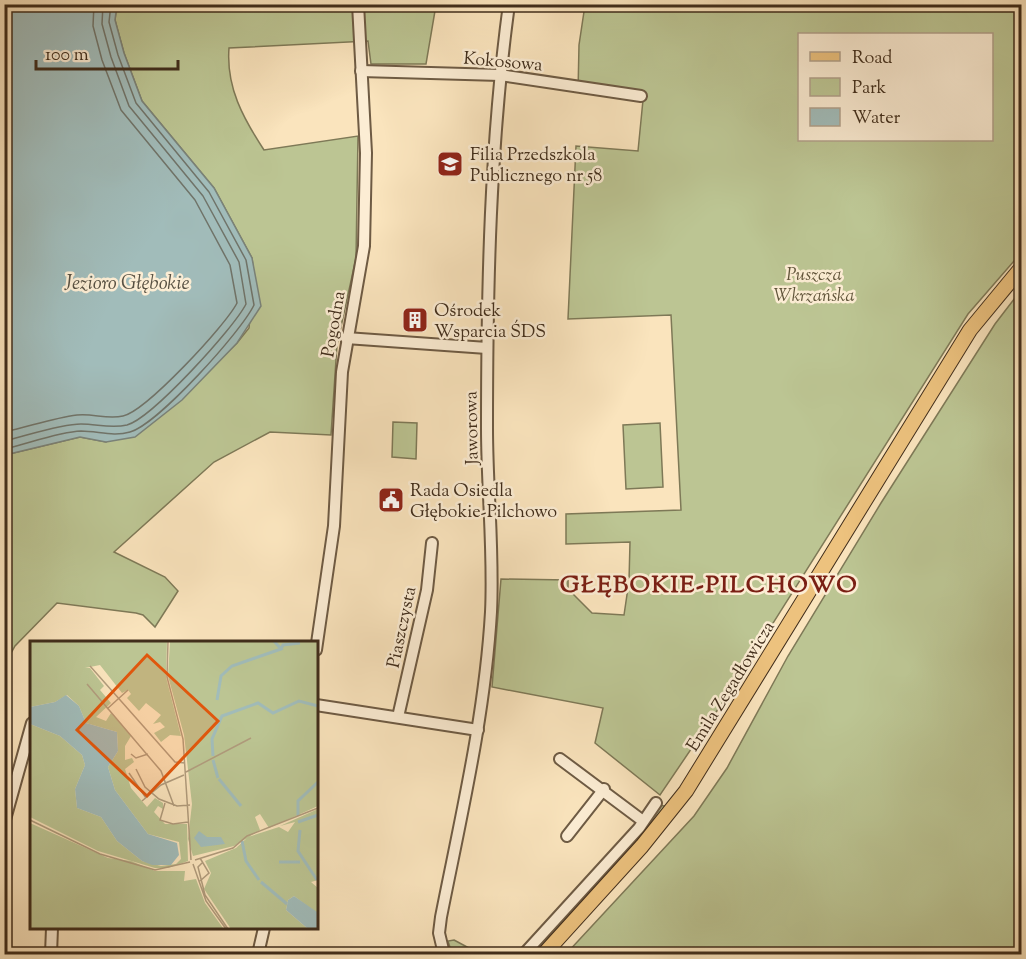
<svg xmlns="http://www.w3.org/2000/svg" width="1026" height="959" font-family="'Sorts Mill Goudy',serif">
  <rect width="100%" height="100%" fill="#fae4bd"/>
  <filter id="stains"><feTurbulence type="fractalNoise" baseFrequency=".00333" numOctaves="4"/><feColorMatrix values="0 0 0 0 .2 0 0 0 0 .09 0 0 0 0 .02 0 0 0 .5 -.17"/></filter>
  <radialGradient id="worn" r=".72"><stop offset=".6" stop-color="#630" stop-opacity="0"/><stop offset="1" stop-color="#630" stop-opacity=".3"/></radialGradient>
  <g fill="#bcc593" stroke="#7e7957" stroke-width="1.5" fill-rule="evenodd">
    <path d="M117 5H436L426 64H371L368 41 229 48C226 87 243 118 264 150L358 136 356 258 337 345 331 435 270 432 214 462 114 552 165 577 178 591 155 627 143 615 136 613 57 603 15 646 5 664V455L80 437 106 442 210 369 237 343 249 328 254 275 252 258 214 188 142 101 124 53 115 20Z"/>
    <path d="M585 5H1021V253L968 314 729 693 660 795 595 743 603 708 492 687 501 579 568 580V589L592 613 624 615 629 581 630 542 566 544V514L681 510 671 315 568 319 576 146 638 151 643 100 578 92 579 45ZM800 34H992V140H800Z"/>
    <polygon points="1021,290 1021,954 566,954 694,816 727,768 788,656 881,503 995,324"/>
    <polygon points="393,422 417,423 416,459 392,457"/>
    <polygon points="660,423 663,487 626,489 623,425"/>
    <polygon points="660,805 668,807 538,954 529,954"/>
    <polygon points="454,940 469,948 464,954 452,954 448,941"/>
  </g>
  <polygon fill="#a1bcba" stroke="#7a837a" stroke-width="1.5" points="4,5 117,5 115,20 124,53 142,101 214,188 252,258 261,306 237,343 182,400 135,437 106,442 80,437 5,455"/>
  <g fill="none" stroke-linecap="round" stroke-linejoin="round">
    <g stroke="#70746a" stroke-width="1.5">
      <path d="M4 432C28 427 53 418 77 415 93 413 107 420 123 416 146 411 226 325 237 303L230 265 195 200 121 110 102 60 93 26 94 4"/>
      <path d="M4 441C26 436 60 424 81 424 97 424 111 429 127 425 152 418 234 328 246 304L239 262 203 196 129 106 111 57 102 24 103 4"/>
      <path d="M4 449C27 444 58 432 81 431 98 431 113 437 130 432 158 424 241 332 254 305L246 260 209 192 136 103 118 55 109 22 111 4"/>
    </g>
    <polyline stroke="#7a837a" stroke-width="3" points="1015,954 1022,954"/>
    <g stroke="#6e5b44" stroke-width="14">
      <g id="minor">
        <polyline points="361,71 500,75 641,96"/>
        <polyline points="346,338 487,348"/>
        <polyline points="316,650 334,526 342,372 364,246 366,153 358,4"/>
        <polyline points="316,705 478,730"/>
        <polyline points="398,717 427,590 432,543"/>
        <polyline points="560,759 643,821"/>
        <polyline points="4,823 32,723"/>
        <polyline points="567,836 604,789"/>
        <polyline points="51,954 52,928"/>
        <polyline points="258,954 264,928"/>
        <path d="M444 954 439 933 441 917C461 816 485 715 491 612 494 551 487 490 487 428 487 287 490 144 509 4"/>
        <polyline points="524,954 639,828 656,803"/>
      </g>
    </g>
    <g stroke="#402d1b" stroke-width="16">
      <polyline id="major" points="544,954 642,846 686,791 970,330 1022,267"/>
    </g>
    <use href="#minor" stroke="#fcedd4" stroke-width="10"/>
    <use href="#major" stroke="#edc27e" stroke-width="14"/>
  </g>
  <defs>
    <g id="school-square" transform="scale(1.35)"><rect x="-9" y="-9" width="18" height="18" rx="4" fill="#8f2418" stroke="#fcedd4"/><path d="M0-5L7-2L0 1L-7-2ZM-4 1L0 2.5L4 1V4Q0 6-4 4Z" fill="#fff"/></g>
    <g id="building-square" transform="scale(1.35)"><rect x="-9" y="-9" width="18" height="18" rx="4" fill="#8f2418" stroke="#fcedd4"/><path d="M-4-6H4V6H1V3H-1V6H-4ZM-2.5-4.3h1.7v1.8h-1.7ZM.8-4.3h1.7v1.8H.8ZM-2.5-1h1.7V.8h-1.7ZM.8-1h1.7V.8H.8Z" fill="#fff"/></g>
    <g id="civic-square" transform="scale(1.35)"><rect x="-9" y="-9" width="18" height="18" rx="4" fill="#8f2418" stroke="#fcedd4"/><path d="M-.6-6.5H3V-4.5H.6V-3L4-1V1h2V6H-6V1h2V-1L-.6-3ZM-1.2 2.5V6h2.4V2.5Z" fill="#fff"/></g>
  </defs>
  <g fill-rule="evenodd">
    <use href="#school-square" x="450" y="164"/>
    <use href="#building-square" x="415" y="320"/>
    <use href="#civic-square" x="391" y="500"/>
  </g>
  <g text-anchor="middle" stroke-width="5" stroke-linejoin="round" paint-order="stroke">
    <g font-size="18" fill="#402d1b" stroke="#fcedd4">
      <text transform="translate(503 61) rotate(5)" y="6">Kokosowa</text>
      <text transform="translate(333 324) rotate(-80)" y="6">Pogodna</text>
      <text transform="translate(471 428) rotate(-91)" y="6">Jaworowa</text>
      <text transform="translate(401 627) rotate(-78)" y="6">Piaszczysta</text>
      <text transform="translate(730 686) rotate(-58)" y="6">Emila Zegadłowicza</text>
    </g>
    <g font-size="18" fill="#402d1b" stroke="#fcedd4" text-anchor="start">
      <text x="470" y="160">Filia Przedszkola<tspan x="470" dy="21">Publicznego nr 58</tspan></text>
      <text x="434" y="316">Ośrodek<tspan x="434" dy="21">Wsparcia ŚDS</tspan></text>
      <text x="410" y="496">Rada Osiedla<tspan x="410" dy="21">Głębokie-Pilchowo</tspan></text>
    </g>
    <g font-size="18" font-style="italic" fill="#5f5339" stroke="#fcedd4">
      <text x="814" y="280">Puszcza<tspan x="814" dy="21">Wkrzańska</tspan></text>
    </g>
    <g font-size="20" font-style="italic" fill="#585143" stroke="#fcedd4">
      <text x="127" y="289">Jezioro Głębokie</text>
    </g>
    <g font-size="24" font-weight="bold" letter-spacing="1.5" fill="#7a1f14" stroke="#fcedd4">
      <text x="709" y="592">GŁĘBOKIE-PILCHOWO</text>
    </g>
  </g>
  <g transform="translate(30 641)">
    <rect width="288" height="288" fill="#fae4bd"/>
    <path d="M0 0H137L136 36 151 95 140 94 131 101 124 92 135 86 130 81 123 83 131 74 116 62 109 70 97 57 101 53 98 49 92 52 70 24 55 27H60L74 45 70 49 81 62 66 76 76 80 81 72 101 95 95 105V119L102 117 104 121 95 128 101 147 117 166 125 157 133 162V168L128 165 124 171 135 183H157L158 220 138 227H125L68 210 0 176V83L30 95 52 114 55 124 45 148 47 167 71 176 87 200 112 220 131 225 146 223 151 218 149 201 118 193 85 149 78 126 88 110 87 91 56 82 49 65 37 54 25 61 0 66ZM140 0H288V165L239 187 230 173 225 176 230 189 204 205 163 215 158 198 162 163 154 94 138 35ZM288 168V239L281 241 288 247V273L264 255 258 259 256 269 278 288H201L174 248 181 232 175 220 206 207 218 196 249 186 258 191 265 181 250 185ZM0 182 78 217 101 220 125 230H155L154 240 166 238 175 262 193 287 0 288Z" fill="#bcc593"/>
    <path d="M36 54 49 65 56 82 87 91 88 110 78 126 85 149 118 193 147 202 149 214 141 224H122L112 220 87 200 71 176 47 167 45 148 55 124 52 114 30 95 0 83V66L25 61ZM169 190 177 196H191L195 203 171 206 164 197ZM264 255 287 271 288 288H278L256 269 258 259Z" fill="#a1bcba"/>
    <path fill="none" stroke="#a1bcba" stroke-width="3" d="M251 8 253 4 270 2M187 59 191 35 202 25 251 8 244 0M183 115 182 98 192 75 228 62 243 72 269 60 288 65M183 119 188 137M189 138 211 165M268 175V160L288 141M268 181 288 174M270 189 268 210 287 239M212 200 216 220 229 239M249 221H270M231 241 257 263"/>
    <path fill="none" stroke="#b09b7c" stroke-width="1.5" d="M138 0 137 36 153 98 161 219M60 25 145 121 155 122M57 43 131 130 144 165M77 68 98 49M101 113 106 117 118 113M106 128 115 146 129 158 147 165 160 164M156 131 221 97M99 132 116 157M112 160 131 144 154 134M135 162 130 179 143 183 158 181M0 179 70 213 125 229 160 221M165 219 203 207 217 195 288 167M172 222 168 226 175 254 198 288M163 223 176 260 196 288M170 240 179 232 170 217"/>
    <path fill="#e0570d" fill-opacity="0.15" stroke="#e0570d" stroke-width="3" d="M117 14 188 80 117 155 47 89Z"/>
    <rect width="288" height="288" fill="none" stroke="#402d1b" stroke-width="3"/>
  </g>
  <rect width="1026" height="959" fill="none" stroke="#fae4bd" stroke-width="24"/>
  <rect x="6" y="6" width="1014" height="947" fill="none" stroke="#402d1b" stroke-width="3"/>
  <rect x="12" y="12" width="1002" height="935" fill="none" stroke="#402d1b" stroke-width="1.5"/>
  <rect x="798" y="33" width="195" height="108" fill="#fcedd4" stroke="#b1a08a" stroke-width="1.5"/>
  <rect x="810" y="52" width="30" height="9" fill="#edc27e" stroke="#b1a08a" stroke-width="1.5"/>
  <text x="852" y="63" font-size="18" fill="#402d1b">Road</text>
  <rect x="810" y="78" width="30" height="18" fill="#bcc593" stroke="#b1a08a" stroke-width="1.5"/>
  <text x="852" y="93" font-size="18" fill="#402d1b">Park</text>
  <rect x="810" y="108" width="30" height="18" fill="#a1bcba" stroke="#b1a08a" stroke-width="1.5"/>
  <text x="852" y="123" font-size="18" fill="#402d1b">Water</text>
  <path d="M36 60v9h142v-9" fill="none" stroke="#402d1b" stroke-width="3"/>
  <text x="45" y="60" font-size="18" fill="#402d1b" stroke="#fcedd4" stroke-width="4.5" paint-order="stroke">100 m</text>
  <rect width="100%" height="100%" filter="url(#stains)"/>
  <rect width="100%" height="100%" fill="url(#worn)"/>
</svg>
